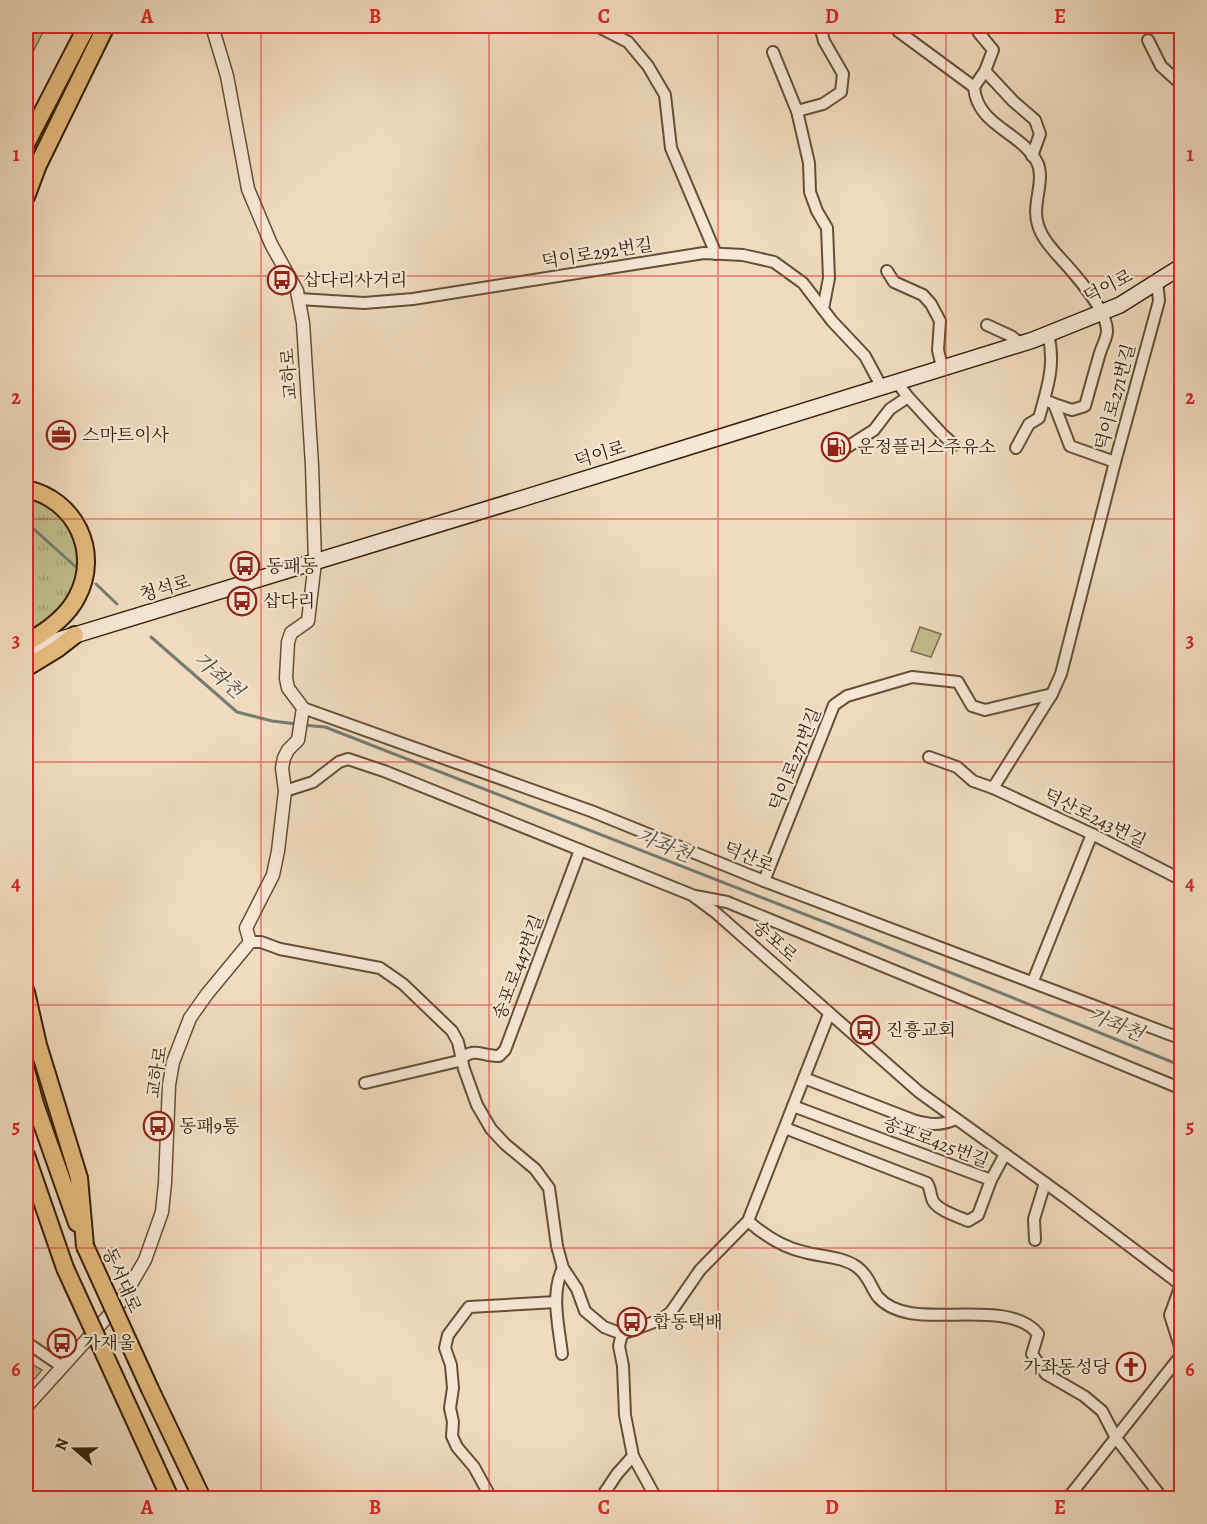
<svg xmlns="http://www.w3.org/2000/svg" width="1207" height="1524" font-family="Alegreya,'Noto Serif KR',serif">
  <defs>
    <pattern id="grass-tufts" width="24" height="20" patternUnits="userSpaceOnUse" patternTransform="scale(1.5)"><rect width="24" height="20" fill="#c1be8d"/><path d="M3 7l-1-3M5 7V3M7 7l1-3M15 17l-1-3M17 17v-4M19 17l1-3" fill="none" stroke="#a6a378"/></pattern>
    <pattern id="forest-crowns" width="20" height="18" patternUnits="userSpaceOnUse" patternTransform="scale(1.5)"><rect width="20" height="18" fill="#c1be8d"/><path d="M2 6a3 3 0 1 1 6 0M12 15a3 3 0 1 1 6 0" fill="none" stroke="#a6a378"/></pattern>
  </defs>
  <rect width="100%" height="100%" fill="#f1dcbf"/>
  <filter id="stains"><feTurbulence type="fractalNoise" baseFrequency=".00333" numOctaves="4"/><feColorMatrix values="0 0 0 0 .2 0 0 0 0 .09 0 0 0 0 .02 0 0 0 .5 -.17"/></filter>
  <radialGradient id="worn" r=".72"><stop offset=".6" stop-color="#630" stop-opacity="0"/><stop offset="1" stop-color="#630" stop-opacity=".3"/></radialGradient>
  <polygon fill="url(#grass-tufts)" stroke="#7b704b" stroke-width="1.5" points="26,496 47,504 61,515 79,541 80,577 62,610 26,635"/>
  <polygon fill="url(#forest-crowns)" stroke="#7b704b" stroke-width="1.5" points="26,26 46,26 26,66"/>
  <g fill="#c1be8d" stroke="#7b704b" stroke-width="1.5">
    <polygon points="920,627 941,634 931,657 911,651"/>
    <polygon points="26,1361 42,1370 26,1389"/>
  </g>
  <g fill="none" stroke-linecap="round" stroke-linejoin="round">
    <g stroke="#737d72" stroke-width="3">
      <polyline points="26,522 77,568"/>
      <polyline points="96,584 117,604"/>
      <polyline points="151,637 237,712 272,721 297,724"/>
      <polyline points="303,725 325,727 845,930 1182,1066"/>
    </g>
    <g stroke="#645036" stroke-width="14">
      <g id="minor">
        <polyline points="597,26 628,42 648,66 665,95 671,148 716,254"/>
        <polyline points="975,26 979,33 993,50 985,71"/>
        <path d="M898 31 974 87C977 126 1020 131 1037 162 1046 180 1031 205 1038 225 1043 242 1059 256 1070 269 1082 283 1107 312 1107 331 1107 338 1102 346 1100 353 1095 370 1090 388 1085 406L1072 410 1054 404"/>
        <polyline points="1148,40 1161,66 1182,85"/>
        <polyline points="773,52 797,111 809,163 810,192 817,211 827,228 829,278 823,309"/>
        <polyline points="974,87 985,71 1013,101 1035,120 1040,134 1032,156"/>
        <polyline points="797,111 823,104 841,92 843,74 824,41 820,26"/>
        <polyline points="887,271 894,282 923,295 931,304 940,321 938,350 942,367"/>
        <polyline points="299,299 364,303 413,299 704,253 743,255 774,262 803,283 832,321 865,356 881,386"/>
        <polyline points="987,325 1011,336 1021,344"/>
        <polyline points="908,397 942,434 954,445"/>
        <polyline points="1050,402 1054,404 1070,446 1115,462"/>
        <path d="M1016 448 1029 424 1039 418C1047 389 1056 364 1048 334"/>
        <polyline points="841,451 874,430 890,409 908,397 896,381"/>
        <polyline points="303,708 591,811 764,881 1182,1039"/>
        <polyline points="929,757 957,767 973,781 993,788 1092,834 1182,880"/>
        <polyline points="993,788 1052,694 1061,674 1115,462 1159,301 1157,281"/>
        <polyline points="285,791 313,782 339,762 348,759 384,771 692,895 715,912 919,1092 1066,1198 1181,1285 1170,1315 1182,1353"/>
        <polyline points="764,881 834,705 847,696 912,677 958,682 972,706 985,710 1052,694"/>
        <polyline points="695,896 727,902 1182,1089"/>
        <polyline points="250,942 261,942 280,949 380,968 403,984 452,1031 458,1042 464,1069 477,1105 491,1129 505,1144 535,1169 549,1188 557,1246 563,1268 577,1289 585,1311 604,1327 622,1334"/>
        <polyline points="1033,981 1092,834"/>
        <path d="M804 1078 913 1120C930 1125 940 1126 956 1119"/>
        <path d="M365 1083 459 1061C473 1046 481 1056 499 1056L505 1050 580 850"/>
        <polyline points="793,1106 991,1180"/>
        <path d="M785 1128 927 1183C931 1189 930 1195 933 1201 939 1211 957 1216 968 1221L978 1215 991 1180 1005 1154"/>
        <path d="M748 1221C764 1235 782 1247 804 1252 821 1257 842 1256 857 1267 869 1276 870 1286 878 1297 886 1306 899 1311 910 1313 945 1320 1015 1303 1038 1334L1032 1354 1046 1374 1084 1396 1102 1411 1116 1438 1162 1498"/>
        <polyline points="1035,1240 1034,1219 1045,1183"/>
        <polyline points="622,1334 662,1319 671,1312 700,1270 748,1221 829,1014"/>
        <polyline points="622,1334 619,1346 623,1366 625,1415 633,1456 656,1498"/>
        <polyline points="26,1342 61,1366"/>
        <path d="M562 1354C559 1327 550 1294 563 1268"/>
        <polyline points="491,1498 474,1467 457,1447 452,1436 453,1422 450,1408 453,1388 451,1365 445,1348 448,1335 469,1307 556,1302"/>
        <polyline points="601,1498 617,1474 633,1456"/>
        <polyline points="1068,1498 1182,1354"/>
      </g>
    </g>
    <g stroke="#645036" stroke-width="15">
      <g id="tertiary">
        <polyline points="1181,1285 1182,1286"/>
        <polyline points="26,1407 120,1303 145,1260 162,1212 165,1183 169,1085 173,1062 190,1018 207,994 250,942 246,928 273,875 278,851 285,791 282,768 284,758 288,750 298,740 303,708 288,688 286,678 288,642 291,633 308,621 315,562 312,465 303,323 297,291 271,244 248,189 227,76 212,26"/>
      </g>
    </g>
    <g stroke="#352109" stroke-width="18">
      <polyline id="secondary" points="26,650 524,498 1033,340 1120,305 1182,266"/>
    </g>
    <g stroke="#352109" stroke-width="20">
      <g id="trunk">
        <polyline points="26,144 87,26"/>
        <polyline points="26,197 38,165 106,26"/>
        <path d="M26 489C75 499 101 552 77 597 67 617 44 633 26 643"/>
        <polyline points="26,668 57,649 75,635"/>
        <polyline points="26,992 38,1045 79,1178 85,1246"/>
        <polyline points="26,1070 35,1104 77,1223"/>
        <polyline points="26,1155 65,1268"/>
        <polyline points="150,1389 202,1498"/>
        <polyline points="129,1408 170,1498"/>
      </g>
    </g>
    <use href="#minor" stroke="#f6e8d5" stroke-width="10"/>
    <use href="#tertiary" stroke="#f6e8d5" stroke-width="12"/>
    <use href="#secondary" stroke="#f6e8d5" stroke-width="15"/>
    <use href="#trunk" stroke="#e8be80" stroke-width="16"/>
    <g stroke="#352109" stroke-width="20" stroke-linecap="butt">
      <g id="trunk-bridge">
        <polyline points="85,1246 150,1389"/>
        <polyline points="65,1268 129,1408"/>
      </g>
    </g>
    <use href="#trunk-bridge" stroke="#e8be80" stroke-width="16"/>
  </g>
  <path fill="none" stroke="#d62828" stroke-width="1.5" stroke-opacity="0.55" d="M261 26V1498M489 26V1498M718 26V1498M946 26V1498M26 276H1182M26 519H1182M26 762H1182M26 1005H1182M26 1248H1182"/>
  <defs>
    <g id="bus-ring" transform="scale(1.5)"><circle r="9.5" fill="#f6e8d5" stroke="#8f2418" stroke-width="1.5"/><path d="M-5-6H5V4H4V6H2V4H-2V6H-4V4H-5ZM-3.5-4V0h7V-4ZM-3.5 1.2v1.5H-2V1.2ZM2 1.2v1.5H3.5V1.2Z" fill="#8f2418"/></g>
    <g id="office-ring" transform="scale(1.5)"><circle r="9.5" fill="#f6e8d5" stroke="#8f2418" stroke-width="1.5"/><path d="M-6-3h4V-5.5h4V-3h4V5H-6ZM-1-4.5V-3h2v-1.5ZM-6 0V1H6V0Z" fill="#8f2418"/></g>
    <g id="fuel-ring" transform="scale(1.5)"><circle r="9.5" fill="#f6e8d5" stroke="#8f2418" stroke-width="1.5"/><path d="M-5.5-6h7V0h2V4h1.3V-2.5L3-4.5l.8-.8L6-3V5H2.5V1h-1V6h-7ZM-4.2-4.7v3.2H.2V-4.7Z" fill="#8f2418"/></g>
    <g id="church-ring" transform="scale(1.5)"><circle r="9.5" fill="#f6e8d5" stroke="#8f2418" stroke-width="1.5"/><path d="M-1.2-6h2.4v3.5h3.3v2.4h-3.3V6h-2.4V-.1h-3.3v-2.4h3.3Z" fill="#8f2418"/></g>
  </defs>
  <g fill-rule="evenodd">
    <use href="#bus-ring" x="282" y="280"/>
    <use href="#office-ring" x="61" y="435"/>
    <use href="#fuel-ring" x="836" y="447"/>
    <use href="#bus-ring" x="245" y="566"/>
    <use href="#bus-ring" x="242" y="601"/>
    <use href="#bus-ring" x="865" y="1030"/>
    <use href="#bus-ring" x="158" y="1126"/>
    <use href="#bus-ring" x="632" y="1322"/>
    <use href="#bus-ring" x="62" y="1343"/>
    <use href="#church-ring" x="1131" y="1367"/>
  </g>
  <g text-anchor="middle" stroke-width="4.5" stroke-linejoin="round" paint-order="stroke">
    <g font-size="18" fill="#352109" stroke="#f6e8d5">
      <text transform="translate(597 253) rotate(-9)" y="6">덕이로292번길</text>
      <text transform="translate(1108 286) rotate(-27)" y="6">덕이로</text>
      <text transform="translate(289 374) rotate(-94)" y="6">교하로</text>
      <text transform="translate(1115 397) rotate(-75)" y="6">덕이로271번길</text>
      <text transform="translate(600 454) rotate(-17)" y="6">덕이로</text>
      <text transform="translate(165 588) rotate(-17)" y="6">청석로</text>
      <text transform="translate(795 759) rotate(-68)" y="6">덕이로271번길</text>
      <text transform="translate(1095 818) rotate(26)" y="6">덕산로243번길</text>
      <text transform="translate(749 857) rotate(22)" y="6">덕산로</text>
      <text transform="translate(775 941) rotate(42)" y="6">송포로</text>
      <text transform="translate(518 967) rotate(-69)" y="6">송포로447번길</text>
      <text transform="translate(157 1072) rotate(-81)" y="6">교하로</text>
      <text transform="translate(936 1142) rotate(21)" y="6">송포로425번길</text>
      <text transform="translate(122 1280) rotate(66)" y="6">동서대로</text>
    </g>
    <g font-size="18" fill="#352109" stroke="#f6e8d5" text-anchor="start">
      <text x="303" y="286">삽다리사거리</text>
      <text x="82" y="441">스마트이사</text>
      <text x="857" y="453">운정플러스주유소</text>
      <text x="266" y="572">동패동</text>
      <text x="263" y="607">삽다리</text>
      <text x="886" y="1036">진흥교회</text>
      <text x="179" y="1132">동패9통</text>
      <text x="653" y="1328">합동택배</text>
      <text x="83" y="1349">가재울</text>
      <text x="1110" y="1373" text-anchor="end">가좌동성당</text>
    </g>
    <g font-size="20" font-style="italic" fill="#544f3e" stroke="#f6e8d5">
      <text transform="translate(219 675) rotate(41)" y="7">가좌천</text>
      <text transform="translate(664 845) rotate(22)" y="7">가좌천</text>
      <text transform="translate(1116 1024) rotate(22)" y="7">가좌천</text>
    </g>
  </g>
  <rect width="1207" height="1524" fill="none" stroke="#f1dcbf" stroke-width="66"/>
  <g transform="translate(75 1449) rotate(290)" stroke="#f6e8d5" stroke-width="4.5" paint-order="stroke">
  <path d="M0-4.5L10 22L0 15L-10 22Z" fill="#352109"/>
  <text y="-9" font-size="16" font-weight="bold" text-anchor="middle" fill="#352109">N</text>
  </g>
  <rect x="33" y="33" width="1141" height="1458" fill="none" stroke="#d62828" stroke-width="2"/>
  <g font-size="20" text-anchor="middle" font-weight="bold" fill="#d62828">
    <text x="147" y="23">A</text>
    <text x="375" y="23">B</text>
    <text x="604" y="23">C</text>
    <text x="832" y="23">D</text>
    <text x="1060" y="23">E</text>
    <text x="16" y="161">1</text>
    <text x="1190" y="161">1</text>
    <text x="16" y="404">2</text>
    <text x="1190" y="404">2</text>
    <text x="16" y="647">3</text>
    <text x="1190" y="647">3</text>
    <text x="16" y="890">4</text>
    <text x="1190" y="890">4</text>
    <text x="16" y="1133">5</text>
    <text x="1190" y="1133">5</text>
    <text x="16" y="1376">6</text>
    <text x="1190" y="1376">6</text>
    <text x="147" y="1514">A</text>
    <text x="375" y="1514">B</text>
    <text x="604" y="1514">C</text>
    <text x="832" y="1514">D</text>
    <text x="1060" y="1514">E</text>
  </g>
  <rect width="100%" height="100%" filter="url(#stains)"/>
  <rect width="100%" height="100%" fill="url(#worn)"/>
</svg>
